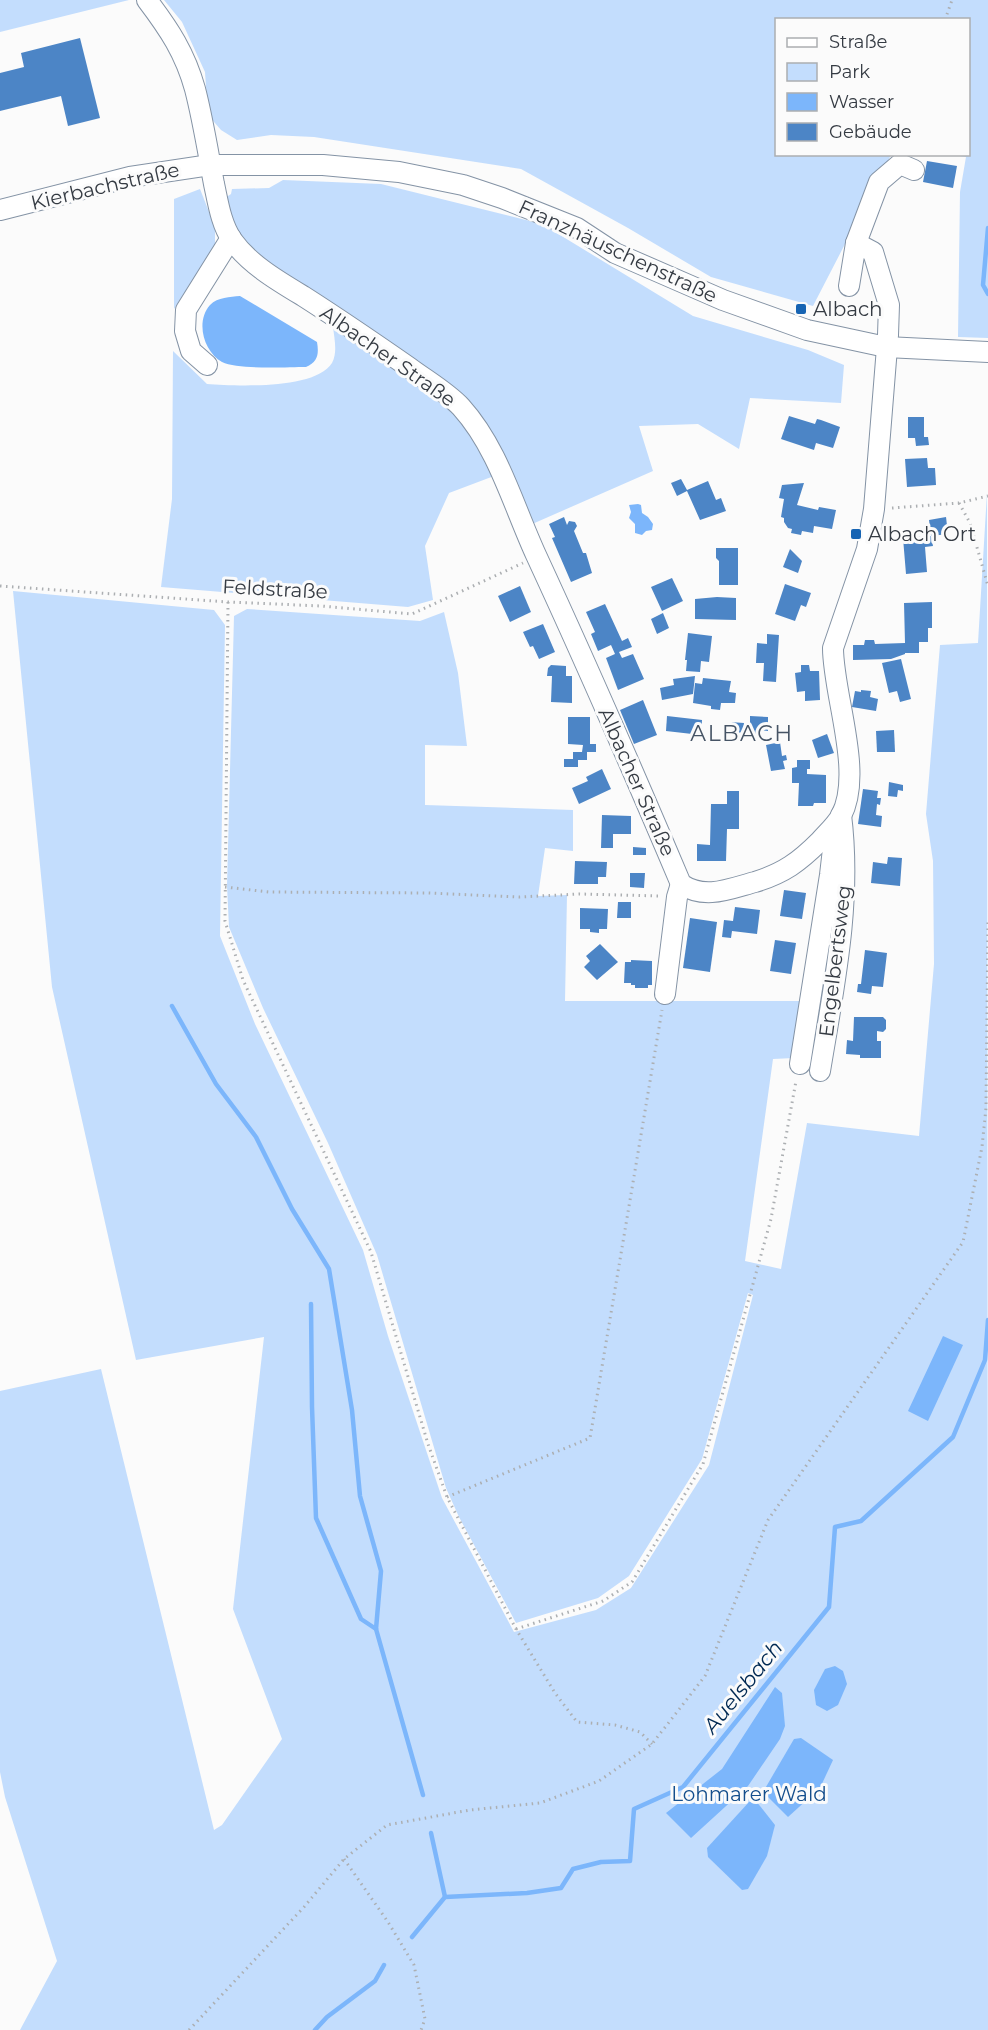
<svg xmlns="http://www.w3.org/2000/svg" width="988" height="2030" font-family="Montserrat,sans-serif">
  <rect width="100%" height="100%" fill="#fbfbfb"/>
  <g fill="#c3ddfd">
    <polygon points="0,0 129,0 0,32"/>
    <polygon points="164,0 988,0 988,338 958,337 960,192 966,157 953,155 968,154 968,20 776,20 776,154 891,155 813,306 711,277 628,228 521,169 314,137 271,135 237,140 221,130 208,115 205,72 182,22"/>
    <polygon points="283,180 381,184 542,224 693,316 808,350 844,365 841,403 750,398 739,449 698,424 639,426 653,471 530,525 490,433 250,250 234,224 225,198 231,194 232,189 269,188"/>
    <polygon points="200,189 215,227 215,245 174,309 174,199"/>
    <path d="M333 326 457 413 480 448 494 476 449 493 425 546 433 600 408 607 161 587 172 499 173 351 207 384C236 386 315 390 332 363 338 352 334 338 333 326Z"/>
    <polygon points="987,493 988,2030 20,2030 57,1961 5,1797 0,1772 0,1391 101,1369 214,1830 222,1825 282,1739 233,1609 264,1337 136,1360 52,987 13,591 214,610 225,625 220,936 255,1024 363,1250 388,1336 442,1498 514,1632 596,1610 631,1588 709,1465 753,1295 748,1293 702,1459 629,1576 598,1598 516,1623 459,1517 446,1488 377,1255 328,1143 263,1008 229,927 227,886 234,616 247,609 420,621 444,612 458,673 467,746 425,745 425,805 573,810 573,851 545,848 538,896 567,895 565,1001 806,1001 794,1058 773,1059 745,1261 781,1269 807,1123 919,1136 934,964 933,861 926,814 940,645 978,643"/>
  </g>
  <g fill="#7cb6fb">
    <path d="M240 296 317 342C319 354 318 362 306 367 286 367 238 370 222 362 204 352 195 322 210 305 218 297 230 297 240 296Z"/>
    <polygon points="638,504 641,505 642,513 648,517 653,524 652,530 646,531 642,535 635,533 635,524 629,518 631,512 629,505"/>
    <polygon points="943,1336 963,1345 928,1421 908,1411"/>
    <polygon points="835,1666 843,1671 847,1684 838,1705 827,1711 816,1705 814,1690 825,1669"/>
    <polygon points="775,1687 782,1693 785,1726 780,1739 748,1786 691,1838 666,1813 722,1769"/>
    <polygon points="801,1738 833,1760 820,1788 788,1817 763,1792 794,1739"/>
    <polygon points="756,1801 775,1825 767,1856 748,1889 742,1890 708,1857 707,1848 749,1802"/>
  </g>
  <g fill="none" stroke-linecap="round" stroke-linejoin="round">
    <g stroke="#7cb6fb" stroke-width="4.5">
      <polyline points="988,228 983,285 988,294"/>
      <polyline points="172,1006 216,1084 256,1137 292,1209 329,1269 352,1410 360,1496 381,1571 376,1629 423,1795"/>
      <polyline points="311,1304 312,1407 316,1518 361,1619 376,1629"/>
      <polyline points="431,1833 445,1897"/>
      <polyline points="412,1937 445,1897 527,1893 561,1888 573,1869 601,1862 630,1861 634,1809 683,1787 829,1607 835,1527 861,1521 953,1437 985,1360 988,1320"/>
      <polyline points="315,2030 327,2017 375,1981 384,1965"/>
    </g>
  </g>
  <g fill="#4c85c6">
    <polygon points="80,38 100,118 68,126 61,96 0,111 0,73 24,67 21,53"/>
    <polygon points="927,161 957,166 953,188 923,182"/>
    <polygon points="789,416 815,424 817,419 821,420 840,427 833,448 816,443 814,450 781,439"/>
    <polygon points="908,417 924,417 924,437 928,437 929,445 916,446 915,438 908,438"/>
    <polygon points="927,458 928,468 935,468 936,485 907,487 905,459"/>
    <polygon points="681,479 687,490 708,481 716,500 721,498 726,511 700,520 687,491 677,496 671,483"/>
    <polygon points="804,483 797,505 818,510 819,507 836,510 832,529 814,526 813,533 802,531 801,535 791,533 792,529 788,528 784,522 784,518 781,517 784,499 779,498 782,485"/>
    <polygon points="564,517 567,525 569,521 575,522 577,526 574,531 583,553 586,553 592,573 571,582 552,538 555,537 549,524"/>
    <polygon points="946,517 948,534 931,536 929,520"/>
    <polygon points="931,536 933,546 925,547 927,572 906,574 903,538"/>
    <polygon points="716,548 738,548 738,585 719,585 719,561 716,558"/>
    <polygon points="790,549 802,561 798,573 783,567"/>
    <polygon points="672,578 683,601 662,611 651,587"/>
    <polygon points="785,584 811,593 806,607 801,605 795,621 775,614"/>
    <polygon points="520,586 531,612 510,622 498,596"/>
    <polygon points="717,597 736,598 736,620 695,619 695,599"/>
    <polygon points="932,602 932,628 928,628 928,642 919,642 919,653 905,653 905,654 891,659 853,660 853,645 864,645 865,640 874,640 875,644 905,643 904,603"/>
    <polygon points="605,604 622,641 628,638 632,647 619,652 622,658 633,654 644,679 618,690 606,658 615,654 611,645 598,651 591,634 595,632 586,612"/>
    <polygon points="663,613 669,628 657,634 651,619"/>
    <polygon points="543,624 555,652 539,659 533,646 530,647 523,632"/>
    <polygon points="688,633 712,636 709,662 701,661 700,672 686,671 687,660 685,660"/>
    <polygon points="767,634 779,635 776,682 763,681 764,663 756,663 757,643 767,644"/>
    <polygon points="901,659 911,699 900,702 897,691 889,693 882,663"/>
    <polygon points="551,665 566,666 566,676 572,676 572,703 551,702 552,676 547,676 548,668"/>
    <polygon points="801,665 809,665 810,671 819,671 820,700 805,701 805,691 797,692 795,673 801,672"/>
    <polygon points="695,676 693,694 662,700 660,688 674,685 673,679"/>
    <polygon points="703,678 731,681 729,692 736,693 735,703 721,703 720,710 711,709 711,706 693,703 695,683 702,684"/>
    <polygon points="861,690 871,691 870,697 878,699 876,711 852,707 855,691 861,692"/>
    <polygon points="643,700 657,735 634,744 620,710"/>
    <polygon points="667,716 702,720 701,735 666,731"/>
    <polygon points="750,716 768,717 768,731 759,730 759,736 750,736"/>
    <polygon points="568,717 590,717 590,744 596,744 596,752 587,752 587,760 578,760 578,767 564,767 564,759 573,759 573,752 582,752 583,745 568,744"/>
    <polygon points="730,722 744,723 743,732 729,735"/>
    <polygon points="894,730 895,752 877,752 876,731"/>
    <polygon points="827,734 834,753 818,758 812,740"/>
    <polygon points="780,742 782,756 786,755 787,760 783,761 785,769 771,771 766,745"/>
    <polygon points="797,760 810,760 810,769 807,769 807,774 826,775 826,803 814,803 813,806 798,806 799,783 792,783 792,768 797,767"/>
    <polygon points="602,769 611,789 579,804 572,788 588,781 586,777"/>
    <polygon points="889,782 903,785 903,791 898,790 897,797 888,796"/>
    <polygon points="863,789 878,791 877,798 881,798 880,805 877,804 876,815 882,816 881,827 858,824"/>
    <polygon points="727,791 739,791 739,829 727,829 726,861 697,861 697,844 710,845 711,804 727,804"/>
    <polygon points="602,815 631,816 631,834 613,834 613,848 601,848"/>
    <polygon points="633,847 646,848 646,855 633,855"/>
    <polygon points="888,857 902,858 900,886 871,883 873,862 887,864"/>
    <polygon points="575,861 607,862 606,877 598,877 598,884 574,884"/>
    <polygon points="630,873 645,873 644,888 630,887"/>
    <polygon points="784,890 806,893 802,919 780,916"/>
    <polygon points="618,902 631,902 631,918 617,918"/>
    <polygon points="735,907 760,910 757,934 732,931 731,938 722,937 724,920 733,921"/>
    <polygon points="580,908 608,909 607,929 599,929 599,933 590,932 590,929 580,929"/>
    <polygon points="690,918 717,922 710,972 683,968"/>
    <polygon points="775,940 796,943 791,974 770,971"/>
    <polygon points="600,944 618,962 597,980 584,967 590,961 586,956"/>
    <polygon points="865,950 887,953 883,987 872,986 871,994 857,992 858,984 861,984"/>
    <polygon points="631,960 652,961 652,985 648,985 648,988 635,988 635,985 631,985 631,983 624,983 625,962 631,962"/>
    <polygon points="854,1017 883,1017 886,1020 886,1029 883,1032 877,1031 877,1041 881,1041 881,1058 860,1058 860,1055 846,1054 847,1040 853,1041"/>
  </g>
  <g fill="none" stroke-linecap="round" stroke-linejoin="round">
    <g stroke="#8493a5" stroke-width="22">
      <g id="minor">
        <path d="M147 0C169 29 185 53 195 89 203 120 208 152 214 184 218 202 221 224 232 240 249 264 278 281 303 296 339 319 374 343 410 368 426 380 447 392 461 407 498 448 513 505 536 555 586 663 634 773 681 884 705 900 729 889 755 882 784 873 799 862 820 841 827 833 836 825 841 816 864 773 833 695 833 648L867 549 874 509 888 335 889 305 873 252 856 243"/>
        <polyline points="0,210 130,177 210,165 323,165 399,172 463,185 502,198 577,228 615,253 723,300 807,330 886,347 988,352"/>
        <polyline points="849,286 856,243 879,182 900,164 914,170"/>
        <polyline points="207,365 191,351 185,331 186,310 231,238"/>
        <polyline points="665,994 677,897 681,884"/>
        <polyline points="800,1064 830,875 833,849 830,837"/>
        <path d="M820 1071C834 986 852 901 841 815"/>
      </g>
    </g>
    <g stroke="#acafb2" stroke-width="3" stroke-dasharray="1.5 4.5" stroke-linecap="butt">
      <polyline points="945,20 952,0"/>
      <polyline points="959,503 970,523 988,586"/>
      <polyline points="892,508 959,503 988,496"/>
      <polyline points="0,586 228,602 321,606 412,614 523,563"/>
      <polyline points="228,602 225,921 243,980 371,1252 428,1444 447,1497 516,1629 555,1693 577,1722 615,1725 640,1732 652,1744"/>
      <polyline points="225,887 269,892 428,893 519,897 580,894 660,896"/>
      <polyline points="447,1497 590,1438 662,1010"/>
      <polyline points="516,1629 603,1601 632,1582 703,1464 771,1219 796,1081"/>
      <polyline points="344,1859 388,1922 414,1965 425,2019 421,2030"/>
      <polyline points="189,2030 304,1907 344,1859 387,1825 470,1810 540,1803 599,1781 652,1744 705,1676 768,1520 963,1242 982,1147 986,1108 988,920"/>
    </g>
    <use href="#minor" stroke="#fff" stroke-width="20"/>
  </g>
  <g fill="#1764b3" stroke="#fbfbfb" stroke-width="2">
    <rect x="795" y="303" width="12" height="12" rx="3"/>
    <rect x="850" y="528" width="12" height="12" rx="3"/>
  </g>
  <g text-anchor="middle" stroke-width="6" stroke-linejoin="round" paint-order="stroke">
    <g font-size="20" fill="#353b43" stroke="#fbfbfb">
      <text transform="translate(105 186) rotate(-13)" y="7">Kierbachstraße</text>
      <text transform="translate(618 251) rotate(25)" y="7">Franzhäuschenstraße</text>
      <text transform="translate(388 356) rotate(35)" y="7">Albacher Straße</text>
      <text transform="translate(275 589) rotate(3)" y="7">Feldstraße</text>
      <text transform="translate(637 782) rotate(66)" y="7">Albacher Straße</text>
      <text transform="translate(835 961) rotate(-83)" y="7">Engelbertsweg</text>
    </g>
    <g font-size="20" fill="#353b43" stroke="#fbfbfb" text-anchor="start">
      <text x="813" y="316">Albach</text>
      <text x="868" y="541">Albach Ort</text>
    </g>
    <g font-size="20" fill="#144e8c" stroke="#fbfbfb">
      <text x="749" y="1801">Lohmarer Wald</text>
    </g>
    <g font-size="21" font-style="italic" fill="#002953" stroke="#fbfbfb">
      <text transform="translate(743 1687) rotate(-51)" y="7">Auelsbach</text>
    </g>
    <g font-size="22" letter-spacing="1.5" fill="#465465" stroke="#fbfbfb">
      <text x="742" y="741">ALBACH</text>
    </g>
  </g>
  <rect x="775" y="18" width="195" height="138" fill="#fbfbfb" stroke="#acaeb1" stroke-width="1.5"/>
  <rect x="787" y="38" width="30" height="9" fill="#ffffff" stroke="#acaeb1" stroke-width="1.5"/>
  <text x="829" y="48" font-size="18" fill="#353b43">Straße</text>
  <rect x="787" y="63" width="30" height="18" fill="#c3ddfd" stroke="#acaeb1" stroke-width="1.5"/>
  <text x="829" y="78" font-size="18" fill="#353b43">Park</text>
  <rect x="787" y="93" width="30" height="18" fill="#7cb6fb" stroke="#acaeb1" stroke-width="1.5"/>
  <text x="829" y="108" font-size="18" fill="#353b43">Wasser</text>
  <rect x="787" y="123" width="30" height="18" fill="#4c85c6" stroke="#acaeb1" stroke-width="1.5"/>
  <text x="829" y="138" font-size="18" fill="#353b43">Gebäude</text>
</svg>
